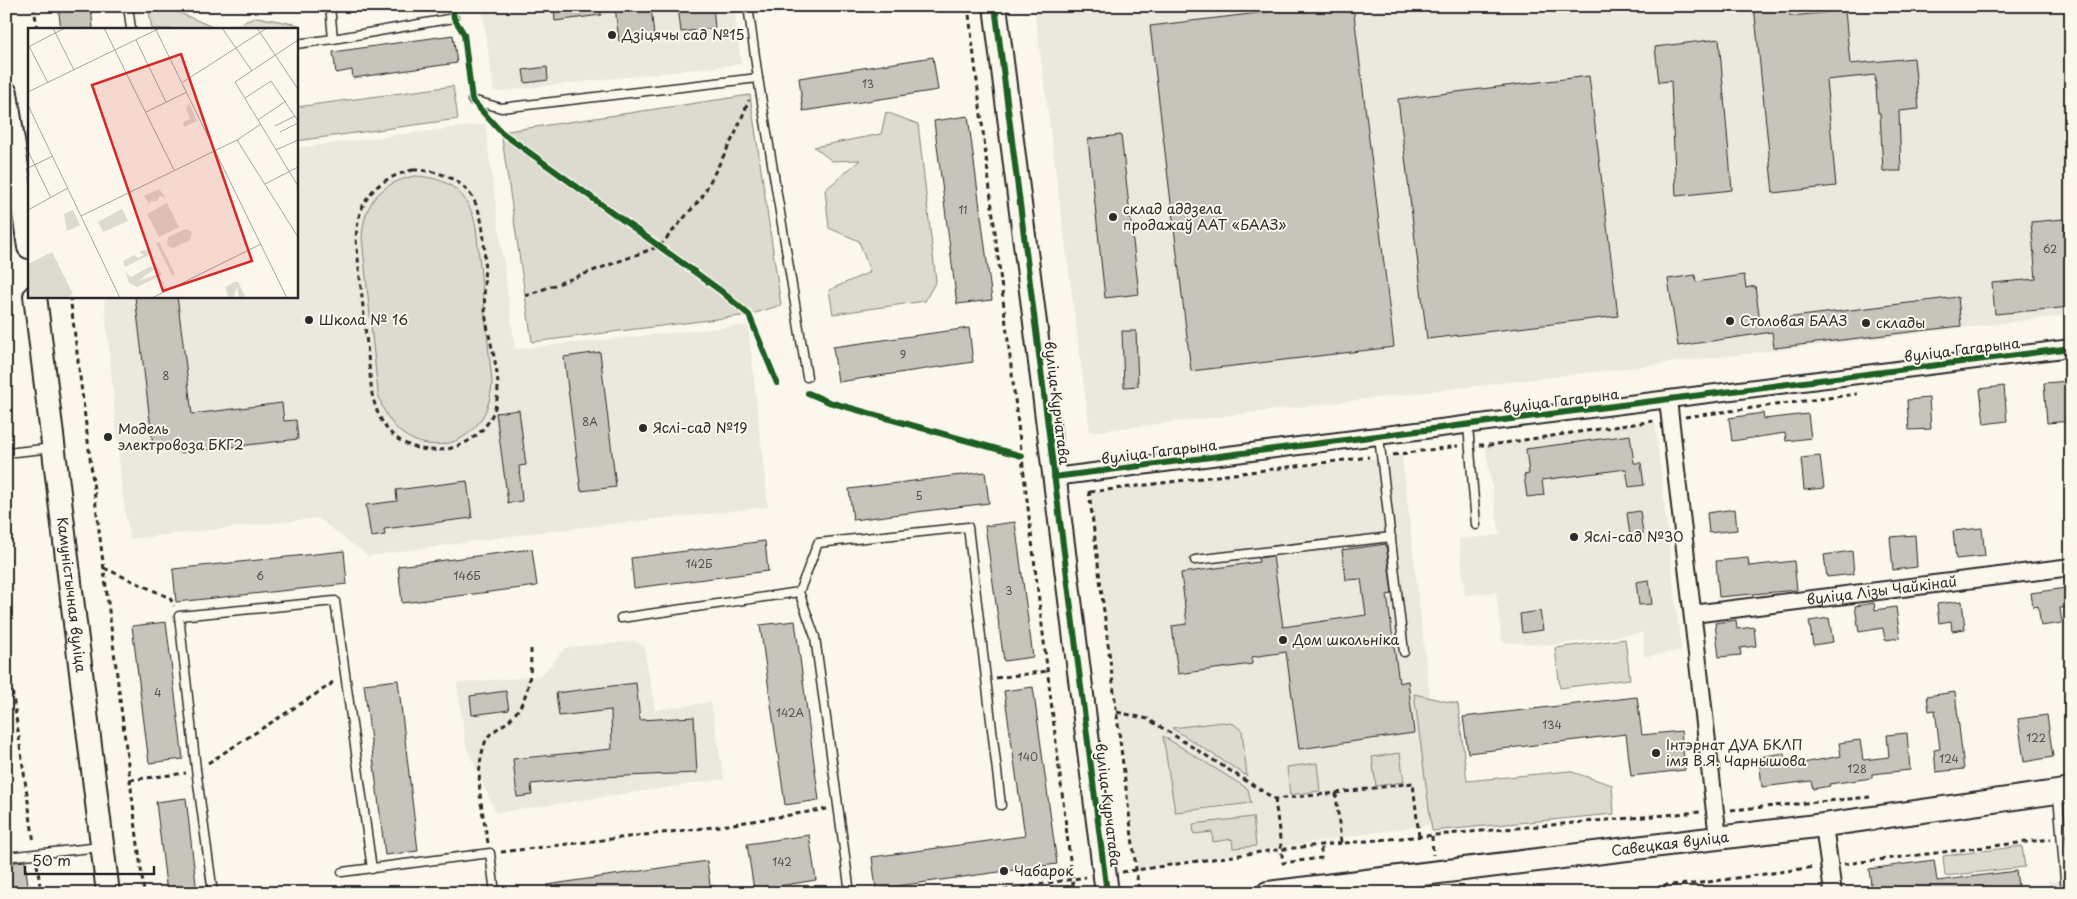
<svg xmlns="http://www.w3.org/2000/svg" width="2077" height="899" font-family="'Playpen Sans',sans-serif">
  <rect width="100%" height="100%" fill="#fbf7ec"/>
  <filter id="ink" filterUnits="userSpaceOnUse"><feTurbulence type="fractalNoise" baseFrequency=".02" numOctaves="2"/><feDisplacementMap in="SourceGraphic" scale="10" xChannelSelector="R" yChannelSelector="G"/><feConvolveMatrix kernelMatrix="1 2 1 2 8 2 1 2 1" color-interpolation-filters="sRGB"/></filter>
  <g filter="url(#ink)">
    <g fill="#ebe8de">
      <polygon points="482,6 734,6 741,64 494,92"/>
      <polygon points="1034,6 2071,6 2071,315 1090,432"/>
      <polygon points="485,124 515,349 748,325 768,507 540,532 368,556 318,518 130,539 122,492 104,296 296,296 296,148"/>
      <polygon points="1655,421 1681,650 1644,657 1643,633 1550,645 1502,642 1496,592 1465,595 1459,539 1500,535 1485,445"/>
      <polygon points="1402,455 1444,822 1137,869 1090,492"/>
      <polygon points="635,641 644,646 655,710 711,702 724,779 496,813 466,746 457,683 541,676 565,648"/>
      <polygon points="2048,881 2071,881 2071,893 2050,893"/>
    </g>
    <g fill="#dddad0" stroke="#84827e">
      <polygon points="148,6 173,6 173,10 217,29 152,29"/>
      <polygon points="257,17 299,25 288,29 226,29"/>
      <polygon points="453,86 458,119 296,141 296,107"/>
      <polygon points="750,95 781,305 749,315 532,342 501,132"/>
      <polygon points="886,112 918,124 936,281 925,301 833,314 829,290 870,272 859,241 829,228 825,190 860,160 832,161 814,147 881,134"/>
      <path d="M414 176C449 177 469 193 476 227L492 382C489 459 396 468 378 393L362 238C364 203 379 184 414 176Z"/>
      <polygon points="1625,639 1630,679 1560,688 1555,648"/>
      <polygon points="1414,694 1458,704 1467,781 1569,771 1612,785 1614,814 1432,831"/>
      <polygon points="1222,722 1234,724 1242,731 1247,776 1172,728"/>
      <polygon points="1163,736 1248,789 1251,803 1175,812"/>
      <polygon points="1400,753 1404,782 1376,786 1372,757"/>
      <polygon points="1317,763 1320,791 1290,795 1287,767"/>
      <polygon points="1253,817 1256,846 1233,848 1232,839 1213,842 1212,832 1194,834 1193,824"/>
      <polygon points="2022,846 2025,867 1945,876 1943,856"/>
    </g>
    <g fill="#c7c4bc" stroke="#2b2b2b">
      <polygon points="58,6 91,6 93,29 61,29"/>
      <polygon points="554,6 600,6 601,15 555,21"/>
      <polygon points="615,6 651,6 654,37 619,41"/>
      <polygon points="678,6 713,6 715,28 681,32"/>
      <polygon points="1317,6 1353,6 1394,347 1191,371 1150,26"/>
      <polygon points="1754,6 1790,6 1790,16 1845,11 1850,64 1914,58 1919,109 1899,111 1901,171 1883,171 1880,113 1878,113 1875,75 1826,80 1836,186 1773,193"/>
      <polygon points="453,35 457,63 353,78 352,70 336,73 333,52"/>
      <polygon points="1719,39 1732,190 1676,196 1671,81 1659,82 1655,47"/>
      <polygon points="933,57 938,90 803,111 799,78"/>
      <polygon points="547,67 548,80 525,83 523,70"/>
      <polygon points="1589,76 1618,316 1427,339 1398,99"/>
      <polygon points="968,116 992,300 957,304 934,121"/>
      <polygon points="1121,135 1139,294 1105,298 1088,139"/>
      <polygon points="2064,219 2069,277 2071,277 2071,307 1995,314 1992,283 2036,279 2031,222"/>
      <polygon points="1695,275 1696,282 1744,275 1746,288 1755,286 1760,321 1958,297 1961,326 1774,348 1772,332 1678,346 1668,279"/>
      <polygon points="135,296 177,296 192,414 282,403 284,421 296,420 298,439 180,453 179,443 153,446"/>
      <polygon points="969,328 973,362 838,382 833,347"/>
      <polygon points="1122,331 1136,331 1138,386 1124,387"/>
      <polygon points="600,352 616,487 581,491 564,357"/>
      <polygon points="2070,381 2071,421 2047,423 2044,383"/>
      <polygon points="2004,386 2007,421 1984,424 1980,389"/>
      <polygon points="1929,398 1931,429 1909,430 1907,400"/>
      <polygon points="519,410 526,465 519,466 522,501 508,503 496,413"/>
      <polygon points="1763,413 1764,419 1808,414 1811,438 1786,441 1785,433 1732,441 1729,418"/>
      <polygon points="1630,435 1634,463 1641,463 1644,485 1629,487 1626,469 1542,480 1544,495 1527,497 1524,475 1529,474 1526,449"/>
      <polygon points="1820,456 1824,488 1804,490 1801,458"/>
      <polygon points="985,472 989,503 853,520 849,489"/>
      <polygon points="467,481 472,518 384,529 385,535 371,537 366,505 397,501 396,490"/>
      <polygon points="1735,509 1737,530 1709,533 1707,513"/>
      <polygon points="1640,511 1643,534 1630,536 1627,513"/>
      <polygon points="1015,522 1033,657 1004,661 985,526"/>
      <polygon points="1982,528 1985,556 1956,559 1953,531"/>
      <polygon points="1915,535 1917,567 1893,570 1890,537"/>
      <polygon points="765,541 768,571 634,588 631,558"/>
      <polygon points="1386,544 1392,594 1387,595 1399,683 1408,681 1414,733 1299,749 1286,652 1252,657 1252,664 1178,674 1172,626 1187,624 1181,573 1259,562 1258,558 1273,556 1283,627 1366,615 1361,579 1346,580 1342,550"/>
      <polygon points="532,549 537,586 402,603 398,566"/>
      <polygon points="344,551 347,584 176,602 173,569"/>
      <polygon points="1852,551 1854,574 1827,577 1824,555"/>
      <polygon points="1748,558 1749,566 1794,561 1797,590 1719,597 1716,561"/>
      <polygon points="1649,580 1652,604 1639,605 1636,582"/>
      <polygon points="2066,588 2068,607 2060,608 2062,623 2041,626 2038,606 2033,607 2031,593"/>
      <polygon points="1962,601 1965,629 1952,631 1951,621 1939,623 1937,604"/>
      <polygon points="1874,603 1875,610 1896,607 1900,638 1885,640 1883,628 1859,632 1855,606"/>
      <polygon points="1540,611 1543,630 1522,633 1520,614"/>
      <polygon points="1829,618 1833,642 1813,645 1809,621"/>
      <polygon points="1736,620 1737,629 1754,627 1756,646 1740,648 1741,655 1719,657 1715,623"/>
      <polygon points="795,621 819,800 785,805 760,625"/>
      <polygon points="166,622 183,759 149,763 132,626"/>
      <polygon points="398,680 418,851 385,855 364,684"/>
      <polygon points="636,683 640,720 694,717 697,773 602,777 531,784 532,795 517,797 513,759 612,749 611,710 559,716 556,693"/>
      <polygon points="1033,687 1057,864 876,889 872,857 1025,836 1004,691"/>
      <polygon points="506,691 509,710 472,715 470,696"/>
      <polygon points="1955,692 1964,769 1936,772 1934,750 1940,749 1935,710 1929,711 1927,696"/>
      <polygon points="1637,697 1642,735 1681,731 1685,770 1631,776 1626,734 1468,753 1463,717"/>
      <polygon points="2047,715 2053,757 2024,762 2018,719"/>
      <polygon points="1907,733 1910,770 1872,774 1872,778 1829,784 1830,786 1813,789 1811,781 1762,787 1759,757 1784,753 1786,766 1841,756 1839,743 1860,740 1863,760 1889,757 1887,735"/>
      <polygon points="186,798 197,893 167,893 156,802"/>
      <polygon points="809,835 816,880 754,890 747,844"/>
      <polygon points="1934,860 1937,881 2016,871 2019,893 1872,893 1869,869"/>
      <polygon points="25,861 29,893 6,893 6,863"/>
      <polygon points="707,861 711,893 548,893 547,885"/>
    </g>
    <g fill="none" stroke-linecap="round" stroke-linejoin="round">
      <g stroke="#2b2b2b" stroke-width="11">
        <g id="lane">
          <polyline points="128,6 131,29"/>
          <polyline points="330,6 333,39 454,18"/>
          <polyline points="748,6 758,78"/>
          <polyline points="296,44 333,39"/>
          <polyline points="472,100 501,108 758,78 807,377"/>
          <polyline points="1468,425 1476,525"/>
          <polyline points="1379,437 1404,652"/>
          <polyline points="6,453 53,448"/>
          <polyline points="1195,560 1391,537"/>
          <polyline points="799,592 815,637 850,893"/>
          <polyline points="621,618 799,592 818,543 968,527 1001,805"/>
          <polyline points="2058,795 2066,893"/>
          <polyline points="6,857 101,847"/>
          <polyline points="342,872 490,853 495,893"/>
          <polyline points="213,893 196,769 179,616 335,601 372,869"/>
        </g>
      </g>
      <g stroke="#2b2b2b" stroke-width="20">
        <g id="street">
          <polyline points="1668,400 1718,838"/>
          <polyline points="1054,477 2071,348"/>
          <path id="s1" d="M1693 614 2071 567"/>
          <polyline points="1824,825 1833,893"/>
        </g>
      </g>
      <g stroke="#2b2b2b" stroke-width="26">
        <g id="secondary">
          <polyline points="995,6 1107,893"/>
          <polyline points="6,93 29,247"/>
          <path id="s2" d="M35 296 108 893"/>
          <path id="s3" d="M1268 893 1824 825 2071 790"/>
        </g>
      </g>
      <g stroke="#2b2b2b" stroke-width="3" stroke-dasharray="5 4" stroke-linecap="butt">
        <polyline points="34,6 37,29"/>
        <polyline points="968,6 1074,893"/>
        <path d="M413 170C436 170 459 177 472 197 491 227 482 275 485 309 487 343 507 380 493 413 477 451 425 462 394 436 381 425 376 410 372 394L356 239C358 199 375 179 413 170Z"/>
        <polyline points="70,296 144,893"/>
        <polyline points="525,296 660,246 702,197 736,132 749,100"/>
        <polyline points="1685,417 1857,394"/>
        <polyline points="1479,445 1490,445 1654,421"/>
        <polyline points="1393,455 1458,446"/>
        <polyline points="1089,491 1139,893"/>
        <polyline points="1090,492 1369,457"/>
        <polyline points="104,568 170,598 174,606"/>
        <polyline points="6,647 34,843"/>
        <polyline points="996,678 1048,671"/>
        <polyline points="1117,712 1148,719 1275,799 1336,793 1341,843"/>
        <polyline points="208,763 330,685 334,680"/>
        <polyline points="130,780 186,773"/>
        <polyline points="1336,793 1413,783 1419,837"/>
        <polyline points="1275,799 1283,863 1321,858 1321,845"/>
        <polyline points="1731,810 1870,797"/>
        <polyline points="1432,836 1433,855"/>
        <path d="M488 843C482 809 473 774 486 740 488 734 500 727 506 723 529 704 531 677 531 649"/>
        <polyline points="501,852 721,826 827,809"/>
        <polyline points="37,864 41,893"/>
        <polyline points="1844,864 2051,839"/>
        <polyline points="1122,872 1268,851 1321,845 1700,812"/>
        <polyline points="986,893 1086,877"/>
        <polyline points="1628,893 1666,885 1693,884 1815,867"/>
      </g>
      <use href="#lane" stroke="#fbf7ec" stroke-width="8"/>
      <use href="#street" stroke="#fbf7ec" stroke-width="16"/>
      <use href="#secondary" stroke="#fbf7ec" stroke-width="22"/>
      <g stroke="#fbf7ec" stroke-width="9">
        <g id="cycleway">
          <polyline points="452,6 454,18 464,34 472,100 501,132 721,291 749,315 777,383"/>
          <polyline points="995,6 1107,893"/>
          <polyline points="808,393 829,402 1022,456"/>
          <polyline points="1054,477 2071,348"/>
        </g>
      </g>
      <use href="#cycleway" stroke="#1b5e20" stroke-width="6"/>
    </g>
  </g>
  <g fill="#2b2b2b" stroke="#fbf7ec" stroke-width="2">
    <circle cx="612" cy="35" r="5"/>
    <circle cx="1113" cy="217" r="5"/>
    <circle cx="309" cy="320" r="5"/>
    <circle cx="1730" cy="321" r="5"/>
    <circle cx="1866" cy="323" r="5"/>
    <circle cx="643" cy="428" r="5"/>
    <circle cx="108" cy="437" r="5"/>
    <circle cx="1574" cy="537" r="5"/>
    <circle cx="1283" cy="640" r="5"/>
    <circle cx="1656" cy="753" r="5"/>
    <circle cx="1004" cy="871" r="5"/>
  </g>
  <g text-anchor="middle" stroke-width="4" stroke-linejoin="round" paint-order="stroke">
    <g font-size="11" fill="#52514f">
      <text x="868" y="88">13</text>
      <text x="963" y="214">11</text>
      <text x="2050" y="253">62</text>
      <text x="903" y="359">9</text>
      <text x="166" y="380">8</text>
      <text x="590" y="426">8А</text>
      <text x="919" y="500">5</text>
      <text x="699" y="568">142Б</text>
      <text x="260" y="580">6</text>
      <text x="467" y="580">146Б</text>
      <text x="1009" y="595">3</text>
      <text x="158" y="697">4</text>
      <text x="790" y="717">142А</text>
      <text x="1552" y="729">134</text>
      <text x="2036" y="742">122</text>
      <text x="1028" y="761">140</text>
      <text x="1949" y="763">124</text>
      <text x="1857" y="773">128</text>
      <text x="782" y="866">142</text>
    </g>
    <g font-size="14" fill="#2b2b2b" stroke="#fbf7ec" text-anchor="start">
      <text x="622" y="40">Дзіцячы сад №15</text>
      <text x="1123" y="214">склад аддзела<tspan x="1123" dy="16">продажаў ААТ «БААЗ»</tspan></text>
      <text x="319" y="325">Школа № 16</text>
      <text x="1740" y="326">Столовая БААЗ</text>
      <text x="1876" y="328">склады</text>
      <text x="653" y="433">Яслі-сад №19</text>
      <text x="118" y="434">Модель<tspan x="118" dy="16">электровоза БКГ2</tspan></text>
      <text x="1584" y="542">Яслі-сад №30</text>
      <text x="1293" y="645">Дом школьніка</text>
      <text x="1666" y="750">Інтэрнат ДУА БКЛП<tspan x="1666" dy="16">імя В.Я. Чарнышова</tspan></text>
      <text x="1014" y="876">Чабарок</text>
    </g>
    <g font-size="14" fill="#2b2b2b" stroke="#fbf7ec">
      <text transform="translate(1962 350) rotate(-7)" y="5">вуліца Гагарына</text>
      <text transform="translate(1561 401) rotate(-7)" y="5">вуліца Гагарына</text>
      <text transform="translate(1057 403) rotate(83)" y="5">вуліца Курчатава</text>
      <text transform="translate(1159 452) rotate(-7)" y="5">вуліца Гагарына</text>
      <text dy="5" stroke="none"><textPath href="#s1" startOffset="190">вуліца Лізы Чайкінай</textPath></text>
      <text dy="5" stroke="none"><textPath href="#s2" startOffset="301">Камуністычная вуліца</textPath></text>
      <text transform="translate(1108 805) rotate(83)" y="5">вуліца Курчатава</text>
      <text dy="5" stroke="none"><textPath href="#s3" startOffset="405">Савецкая вуліца</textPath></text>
    </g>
  </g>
  <g transform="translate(28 28)">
    <rect width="270" height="270" fill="#fbf7ec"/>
    <path d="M161 75 169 93 156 99 155 94 162 91 158 81ZM131 161 138 170 132 168 129 173H122V177L116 168ZM139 175 151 199 131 209 119 186ZM94 181 100 193 75 204 70 194ZM45 182 52 197 39 203 36 186ZM158 201 164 204 162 212 145 220 139 218 140 209ZM131 214 147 246 144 247 128 215ZM120 221 123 226 97 239 95 233 106 227 110 230 116 227 111 224ZM24 224 45 266 38 270H1L0 236ZM127 233 134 247 109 259 101 255 98 244 103 249 123 238 127 241 110 253 130 246ZM206 254H210L218 270H211L209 259 205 270H201L197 259Z" fill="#dddad0"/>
    <path fill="none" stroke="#a8a59f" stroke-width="1" d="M25 0 46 42M76 0 146 142M127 0 259 270M194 0 224 43M229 0 270 61M108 12 138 74M270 12 207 54 270 158M1 18 20 55M0 19 37 0M155 54 239 0M0 64 132 0M217 70 243 53 270 93M0 77 92 270M118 84 159 64M230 92 258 73M247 98 267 88M252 104 270 95M209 112 270 209M248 122 270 112M0 123 23 170M0 140 25 128M237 156 270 139M0 182 40 160M53 188 209 112 233 96M124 270 233 216"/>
    <path fill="#d62828" fill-opacity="0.15" stroke="#d62828" stroke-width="2.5" d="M153 26 224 233 135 263 64 57Z"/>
    <rect width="270" height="270" fill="none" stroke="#2b2b2b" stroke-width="2.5"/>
  </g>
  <rect width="2077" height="899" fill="none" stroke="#fbf7ec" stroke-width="25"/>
  <rect x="12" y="12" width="2052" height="874" fill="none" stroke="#2b2b2b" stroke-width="2" filter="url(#ink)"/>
  <path d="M25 866v8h129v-8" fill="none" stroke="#2b2b2b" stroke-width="2.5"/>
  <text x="32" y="866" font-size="15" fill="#2b2b2b" stroke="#fbf7ec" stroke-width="4" paint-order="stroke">50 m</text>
</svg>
